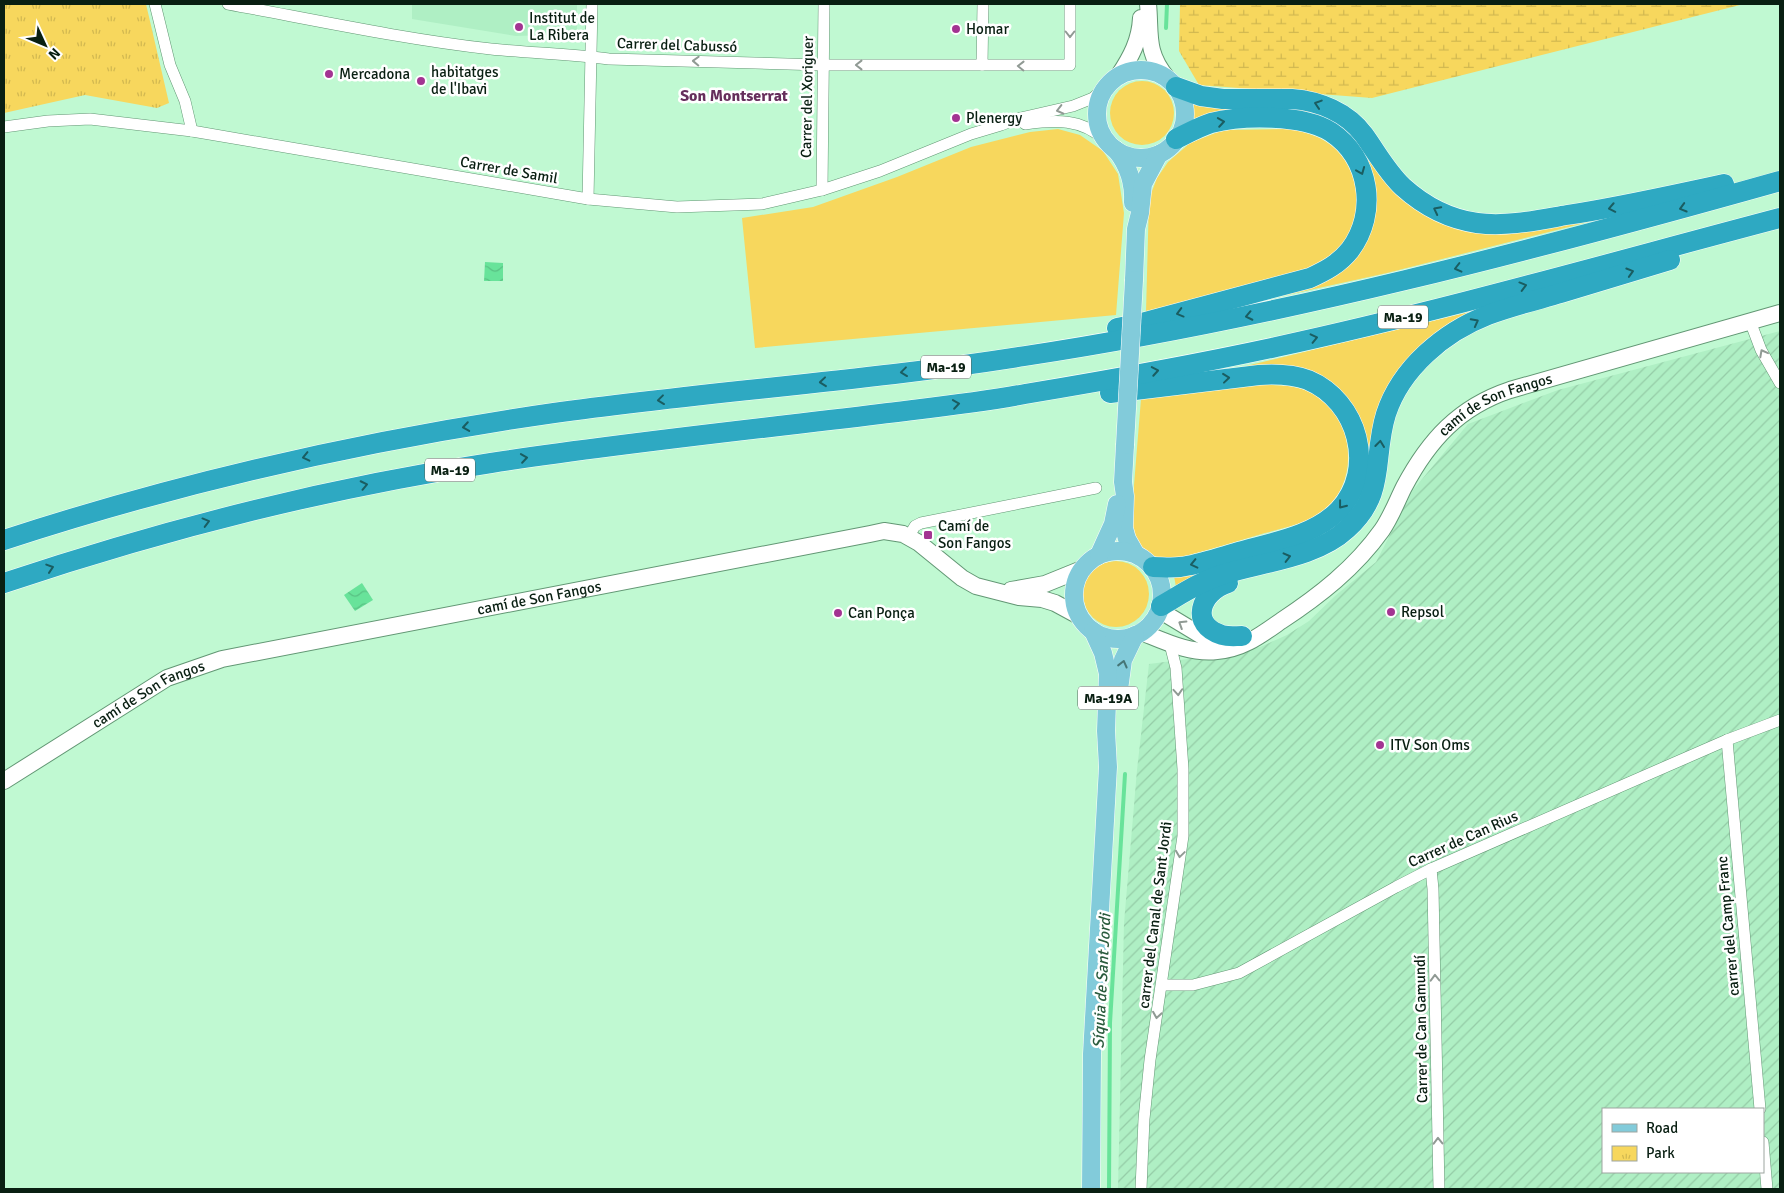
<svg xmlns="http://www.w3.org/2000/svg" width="1784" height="1193" font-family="Signika,sans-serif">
  <defs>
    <pattern id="industrial-furrows" width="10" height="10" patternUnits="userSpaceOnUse" patternTransform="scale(1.25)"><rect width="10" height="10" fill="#afefc4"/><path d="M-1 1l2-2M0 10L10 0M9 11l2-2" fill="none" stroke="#95cca7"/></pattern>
    <pattern id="wetland-marsh" width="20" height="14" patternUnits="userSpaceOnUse" patternTransform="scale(1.25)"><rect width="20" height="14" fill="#f7d75d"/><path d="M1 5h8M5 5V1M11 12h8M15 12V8" fill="none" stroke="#d2b850"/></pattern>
    <pattern id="park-tufts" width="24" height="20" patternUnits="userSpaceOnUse" patternTransform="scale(1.25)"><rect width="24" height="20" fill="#f7d75d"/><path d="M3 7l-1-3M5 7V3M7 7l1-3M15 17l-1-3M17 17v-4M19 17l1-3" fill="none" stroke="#d2b850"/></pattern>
    <pattern id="water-waves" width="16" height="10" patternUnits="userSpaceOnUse" patternTransform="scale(1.25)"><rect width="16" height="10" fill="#68e39a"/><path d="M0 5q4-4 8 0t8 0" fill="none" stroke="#59c284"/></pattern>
  </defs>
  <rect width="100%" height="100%" fill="#c0f9d2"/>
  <polygon fill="#afefc4" points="412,4 577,4 577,34 516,36 412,19"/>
  <path fill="url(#industrial-furrows)" fill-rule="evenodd" d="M1780 331V1189H1118L1124 923 1137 770 1149 664 1203 657 1260 647 1287 635 1309 621 1335 596 1376 562 1413 490 1468 424 1558 390ZM1603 1109H1763V1172H1603Z"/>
  <g fill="#f7d75d">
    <circle cx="1142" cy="113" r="32"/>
    <polygon points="1194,102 1210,108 1288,107 1316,112 1349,131 1425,214 1612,216 1387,273 1278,297 1277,293 1305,286 1372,221 1336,127 1191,122 1191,104"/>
    <polygon points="1058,129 1080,135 1103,151 1118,174 1124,213 1116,315 755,348 742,218 813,207 897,177 971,147 1030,132"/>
    <path d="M1292 129C1307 133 1319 136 1331 145 1363 170 1366 225 1335 253 1328 259 1319 263 1312 267L1146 312 1149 199 1157 178 1168 162 1190 143 1218 132 1229 130Z"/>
    <path d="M1486 308V310C1422 334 1382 376 1372 444 1370 455 1371 467 1369 478 1366 496 1353 514 1339 526 1322 542 1298 546 1277 552 1243 562 1207 569 1176 587L1174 576 1192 572C1218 565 1243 557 1269 550 1291 544 1316 539 1335 524 1386 481 1371 393 1308 373 1278 363 1247 369 1217 373Z"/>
    <path d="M1256 385C1277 385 1297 384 1315 395 1357 420 1360 487 1319 514 1304 524 1283 528 1265 533 1237 541 1209 550 1181 557 1150 562 1138 552 1131 522L1141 399Z"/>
    <circle cx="1116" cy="594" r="33"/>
  </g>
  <polygon fill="url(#wetland-marsh)" points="1180,4 1744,4 1372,98 1199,85 1179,51"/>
  <polygon fill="url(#park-tufts)" points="4,4 146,4 169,103 157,108 85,95 4,113"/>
  <g fill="url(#water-waves)">
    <polygon points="485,262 503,263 503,281 484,281"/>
    <polygon points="362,583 373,600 355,611 344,595"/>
  </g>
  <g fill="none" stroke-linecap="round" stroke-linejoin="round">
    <g stroke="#68e39a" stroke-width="4">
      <polyline points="1166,28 1167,4"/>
      <polyline points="1109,1189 1110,1023 1125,774"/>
    </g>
    <g stroke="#629774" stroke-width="12">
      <g id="street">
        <polyline points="155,4 170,65 185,101 192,131"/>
        <path d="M228 4C315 20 403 39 491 49 530 53 569 54 609 59L822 65H1070V4"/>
        <polyline points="982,65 983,4"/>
        <path d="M1025 124C1055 120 1081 118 1105 140"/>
        <polyline points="4,127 48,121 90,119 192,131 588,199 677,207 762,204 822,190 880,171 971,134 1001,125 1017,119 1073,106 1093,98 1104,89"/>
        <polyline points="822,190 824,4"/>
        <polyline points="588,199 592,4"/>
        <polyline points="1750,321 1761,350 1780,383"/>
        <polyline points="909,536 915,526 921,523 1096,488"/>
        <polyline points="1727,740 1760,1109"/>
        <polyline points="1431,869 1433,889 1439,1189"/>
        <polyline points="1162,985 1193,985 1239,973 1396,887 1431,869 1727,740 1780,720"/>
        <polyline points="1763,1142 1767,1189"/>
        <polyline points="1141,1189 1144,1119 1150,1060 1183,836 1183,769 1176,668 1170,644"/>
      </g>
    </g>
    <g stroke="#629774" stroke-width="18">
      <g id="secondary">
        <path d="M1148 4C1151 33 1145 52 1167 78"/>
        <path d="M1119 75C1131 57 1140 40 1141 18"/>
        <polyline points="1011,590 1045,584 1082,569"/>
        <polyline points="1159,610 1202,636 1225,640"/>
        <path id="s1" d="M1141 632C1166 642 1190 654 1217 651 1243 649 1261 635 1281 621 1319 596 1355 568 1382 530 1391 517 1397 501 1404 487 1429 440 1459 407 1510 390L1780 313"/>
        <path id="s2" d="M4 781 167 678 222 659 870 534 884 531 903 534 919 543 962 578 976 586 1019 597 1042 599 1055 603 1079 616"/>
      </g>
    </g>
    <g stroke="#fff" stroke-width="19">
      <g id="primary">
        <circle cx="1141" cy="114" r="44"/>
        <path d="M1116 150C1129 166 1134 183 1133 203"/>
        <polyline points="1134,280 1136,229 1140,213 1143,184 1159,154"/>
        <polyline points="1125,445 1123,482 1125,496 1124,528 1127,539 1135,553"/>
        <circle cx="1118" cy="595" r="44"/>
        <polyline points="1099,555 1113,524 1117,504"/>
        <polyline points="1118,697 1123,660 1135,635"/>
        <polyline points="1091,1189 1092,1054 1108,767 1106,731 1108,674 1103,653 1093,631"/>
      </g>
    </g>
    <g stroke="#fff" stroke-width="21">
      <g id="highway">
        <path d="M1176 87 1201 96 1223 99H1292C1319 101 1347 112 1364 135 1377 153 1387 172 1403 187 1423 205 1449 219 1477 223 1507 227 1538 220 1567 215 1620 207 1672 195 1724 184"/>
        <path d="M1117 328 1142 323 1310 278C1325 271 1339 264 1350 250 1378 213 1370 158 1331 132 1303 114 1242 115 1211 123 1199 127 1188 133 1176 139"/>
        <path d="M1110 393 1259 375C1275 374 1292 374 1308 380 1358 401 1377 469 1339 510 1313 537 1269 543 1235 553 1217 558 1198 565 1180 567 1171 568 1162 567 1153 567"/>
        <path d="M4 540C184 481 366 440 554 413 711 391 869 381 1025 356 1281 317 1531 251 1780 181"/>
        <path d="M4 583C163 530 325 488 491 463 620 443 750 430 880 414 928 408 977 403 1025 394 1109 380 1193 365 1276 347 1446 310 1613 262 1780 218"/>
        <path d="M1228 583C1200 592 1189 625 1222 635 1229 637 1235 636 1242 636"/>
        <path d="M1161 606C1180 595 1199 582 1221 575 1262 562 1316 558 1347 529 1387 493 1372 459 1386 414 1401 368 1444 332 1488 315 1512 306 1537 300 1561 293 1597 282 1633 271 1670 260"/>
      </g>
    </g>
    <use href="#street" stroke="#fff" stroke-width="11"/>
    <use href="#secondary" stroke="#fff" stroke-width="16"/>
    <use href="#primary" stroke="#82cbda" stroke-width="18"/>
    <use href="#highway" stroke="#2ea9c2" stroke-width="20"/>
    <g stroke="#fff" stroke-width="19" stroke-linecap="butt">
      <polyline id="primary-bridge" points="1125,445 1134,280"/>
    </g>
    <use href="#primary-bridge" stroke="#82cbda" stroke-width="18"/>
  </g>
  <defs><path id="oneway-chevron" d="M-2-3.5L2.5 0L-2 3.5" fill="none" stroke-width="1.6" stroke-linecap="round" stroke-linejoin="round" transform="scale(1.25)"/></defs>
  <g stroke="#909a94">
    <use href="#oneway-chevron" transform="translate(1070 34) rotate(90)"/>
    <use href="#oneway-chevron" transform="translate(696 61) rotate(-178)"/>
    <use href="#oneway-chevron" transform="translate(859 65) rotate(-180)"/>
    <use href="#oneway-chevron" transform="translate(1021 66) rotate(-179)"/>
    <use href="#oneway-chevron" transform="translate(1060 110) rotate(166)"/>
    <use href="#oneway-chevron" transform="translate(1763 353) rotate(-118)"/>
    <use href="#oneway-chevron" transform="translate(1182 624) rotate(-148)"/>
    <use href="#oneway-chevron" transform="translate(1178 692) rotate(86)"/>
    <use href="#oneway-chevron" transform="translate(1180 854) rotate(98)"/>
    <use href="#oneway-chevron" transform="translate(1435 978) rotate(-91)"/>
    <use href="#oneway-chevron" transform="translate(1157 1015) rotate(99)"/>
    <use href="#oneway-chevron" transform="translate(1438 1141) rotate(-91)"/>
  </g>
  <g stroke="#1a5d61">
    <use href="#oneway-chevron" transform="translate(1318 104) rotate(-162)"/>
    <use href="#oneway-chevron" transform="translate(1221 122) rotate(-9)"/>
    <use href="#oneway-chevron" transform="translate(1361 171) rotate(68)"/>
    <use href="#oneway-chevron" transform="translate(1612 208) rotate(169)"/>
    <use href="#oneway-chevron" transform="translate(1683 208) rotate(164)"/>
    <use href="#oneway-chevron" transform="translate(1437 210) rotate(-153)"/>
    <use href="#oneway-chevron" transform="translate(1458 268) rotate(166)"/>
    <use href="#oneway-chevron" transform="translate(1630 272) rotate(-17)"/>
    <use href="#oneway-chevron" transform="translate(1523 286) rotate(-15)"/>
    <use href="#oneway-chevron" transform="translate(1180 313) rotate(165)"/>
    <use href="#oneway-chevron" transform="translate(1249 316) rotate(168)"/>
    <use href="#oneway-chevron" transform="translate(1475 322) rotate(-28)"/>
    <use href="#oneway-chevron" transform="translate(1314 338) rotate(-13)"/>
    <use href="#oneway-chevron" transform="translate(1155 371) rotate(-10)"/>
    <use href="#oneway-chevron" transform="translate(904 372) rotate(173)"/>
    <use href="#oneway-chevron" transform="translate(1226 378) rotate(-6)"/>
    <use href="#oneway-chevron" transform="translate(823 382) rotate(174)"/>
    <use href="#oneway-chevron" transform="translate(661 400) rotate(173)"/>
    <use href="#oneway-chevron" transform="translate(956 404) rotate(-8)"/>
    <use href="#oneway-chevron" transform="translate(466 427) rotate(171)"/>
    <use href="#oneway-chevron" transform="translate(1380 444) rotate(-83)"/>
    <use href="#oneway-chevron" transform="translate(306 457) rotate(167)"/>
    <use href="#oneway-chevron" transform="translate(524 458) rotate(-8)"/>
    <use href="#oneway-chevron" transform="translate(364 485) rotate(-12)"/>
    <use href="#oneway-chevron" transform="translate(1342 505) rotate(128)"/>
    <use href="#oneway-chevron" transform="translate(206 522) rotate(-15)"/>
    <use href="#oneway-chevron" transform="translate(1287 557) rotate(-14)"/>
    <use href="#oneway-chevron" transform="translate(1194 564) rotate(167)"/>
    <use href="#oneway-chevron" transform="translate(50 568) rotate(-18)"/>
  </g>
  <use stroke="#467576" href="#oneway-chevron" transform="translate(1123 664) rotate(-76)"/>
  <g fill="#a33492" stroke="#fff" stroke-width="2">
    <circle cx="519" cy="27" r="5"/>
    <circle cx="956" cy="29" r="5"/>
    <circle cx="329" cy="74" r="5"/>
    <circle cx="421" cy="81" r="5"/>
    <circle cx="956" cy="118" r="5"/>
    <rect x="923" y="530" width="10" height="10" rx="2.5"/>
    <circle cx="1391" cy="612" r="5"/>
    <circle cx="838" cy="613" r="5"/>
    <circle cx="1380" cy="745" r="5"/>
  </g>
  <g text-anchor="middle" stroke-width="5" stroke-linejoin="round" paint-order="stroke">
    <g fill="#fff" stroke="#536259" stroke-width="1">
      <rect x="1378" y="305.5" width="50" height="23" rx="4"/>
      <rect x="921" y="355.5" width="50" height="23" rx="4"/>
      <rect x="425" y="458.5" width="50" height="23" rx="4"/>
      <rect x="1078" y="686.5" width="60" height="23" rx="4"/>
    </g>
    <g font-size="14" font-weight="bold" fill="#091f12">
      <text x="1403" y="322">Ma-19</text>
      <text x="946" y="372">Ma-19</text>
      <text x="450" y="475">Ma-19</text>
      <text x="1108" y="703">Ma-19A</text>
    </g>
    <g font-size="15" fill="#091f12" stroke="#fff" text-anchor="start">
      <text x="529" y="23">Institut de<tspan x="529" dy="17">La Ribera</tspan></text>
      <text x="966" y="34">Homar</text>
      <text x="431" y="77">habitatges<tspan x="431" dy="17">de l'Ibavi</tspan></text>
      <text x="339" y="79">Mercadona</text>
      <text x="966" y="123">Plenergy</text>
      <text x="938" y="531">Camí de<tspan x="938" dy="17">Son Fangos</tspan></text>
      <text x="1401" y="617">Repsol</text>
      <text x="848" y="618">Can Ponça</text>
      <text x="1390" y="750">ITV Son Oms</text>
    </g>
    <g font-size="15" fill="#091f12" stroke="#fff">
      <text transform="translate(677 45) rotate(2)" y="5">Carrer del Cabussó</text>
      <text transform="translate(807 97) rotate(-89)" y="5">Carrer del Xoriguer</text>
      <text transform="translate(509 170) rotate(10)" y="5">Carrer de Samil</text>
      <text dy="5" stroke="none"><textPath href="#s1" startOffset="464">camí de Son Fangos</textPath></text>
      <text dy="5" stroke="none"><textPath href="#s2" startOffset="574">camí de Son Fangos</textPath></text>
      <text dy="5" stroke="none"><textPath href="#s2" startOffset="169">camí de Son Fangos</textPath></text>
      <text transform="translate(1463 839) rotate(-24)" y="5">Carrer de Can Rius</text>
      <text transform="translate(1155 915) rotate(-83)" y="5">carrer del Canal de Sant Jordi</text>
      <text transform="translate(1728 926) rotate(-95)" y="5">carrer del Camp Franc</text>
      <text transform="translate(1421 1029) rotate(-91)" y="5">Carrer de Can Gamundí</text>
    </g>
    <g font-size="16" font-weight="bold" fill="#662f5c" stroke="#fff">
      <text x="734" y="101">Son Montserrat</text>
    </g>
    <g font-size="16" font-style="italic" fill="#2a5b3d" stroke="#fff">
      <text transform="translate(1101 981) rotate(-87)" y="6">Síquia de Sant Jordi</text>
    </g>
  </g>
  <rect width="1784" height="1193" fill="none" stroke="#091f12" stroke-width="10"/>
  <rect x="1602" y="1108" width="162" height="65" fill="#ffffff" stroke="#9da5a0"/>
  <rect x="1612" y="1124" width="25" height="8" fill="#82cbda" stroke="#9da5a0"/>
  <text x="1646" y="1133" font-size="15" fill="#091f12">Road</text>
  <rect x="1612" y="1146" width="25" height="15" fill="url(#park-tufts)" stroke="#9da5a0"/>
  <text x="1646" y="1158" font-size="15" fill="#091f12">Park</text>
  <g transform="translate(45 45) rotate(134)" stroke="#ffffff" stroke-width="4" paint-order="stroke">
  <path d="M0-4L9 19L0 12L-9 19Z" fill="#091f12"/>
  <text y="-8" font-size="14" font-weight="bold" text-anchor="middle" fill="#091f12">N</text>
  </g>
</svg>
